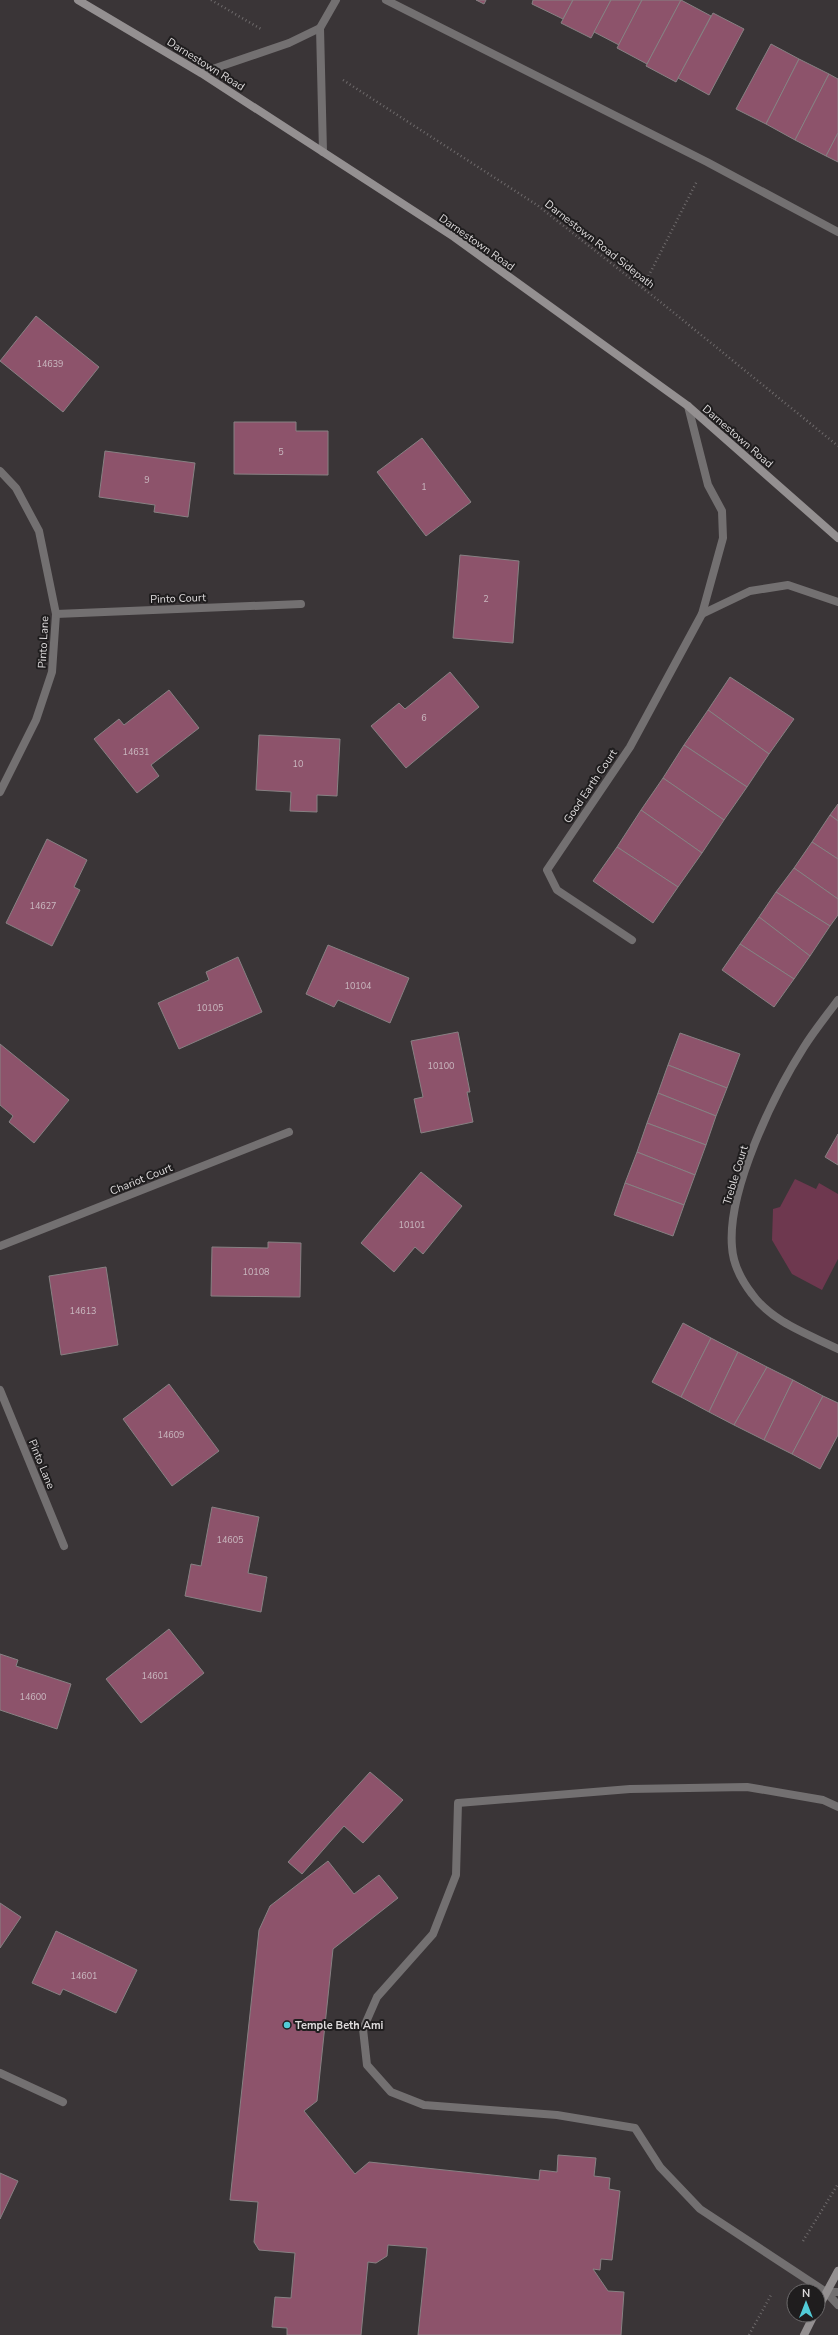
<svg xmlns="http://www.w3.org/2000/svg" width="838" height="2335" font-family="'Nunito Sans',sans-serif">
  <rect width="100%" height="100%" fill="#3a3537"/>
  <polygon fill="#6e384f" points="795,1179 816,1189 819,1183 838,1194 838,1259 822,1290 792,1274 772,1240 773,1209 780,1207"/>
  <g fill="#8d536b" stroke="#878183">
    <polygon points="476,0 486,0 484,4"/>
    <polygon points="533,0 573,0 563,19 532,4"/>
    <polygon points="573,0 611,0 591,38 561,23"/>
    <polygon points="611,0 642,0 619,45 594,32"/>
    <polygon points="642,0 681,0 647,64 617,48"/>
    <polygon points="681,0 711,16 676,82 646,66"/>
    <polygon points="713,13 744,29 709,95 678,78"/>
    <polygon points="771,44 799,59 766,124 736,109"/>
    <polygon points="799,59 829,74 795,140 766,124"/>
    <polygon points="829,74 838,79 838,133 826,156 795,140"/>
    <polygon points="838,133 838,162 826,156"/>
    <polygon points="36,316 99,367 63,412 0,361"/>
    <polygon points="234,422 296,422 296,431 328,431 328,475 234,474"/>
    <polygon points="422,438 471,502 426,536 377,472"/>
    <polygon points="105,451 195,463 188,517 154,512 155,505 99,497"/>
    <polygon points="460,555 519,561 513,643 453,638"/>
    <polygon points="450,672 479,707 406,768 371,726 399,703 405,709"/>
    <polygon points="730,677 794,719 769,754 708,710"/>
    <polygon points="169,690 199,728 151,765 159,776 137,793 94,739 119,719 124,725"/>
    <polygon points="708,710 769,754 747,787 684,745"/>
    <polygon points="259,735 340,739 337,796 317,795 317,812 290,811 291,792 256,790"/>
    <polygon points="684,745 747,787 724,820 663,778"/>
    <polygon points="663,778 724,820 702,853 641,810"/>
    <polygon points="838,804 838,821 830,815"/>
    <polygon points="641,810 702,853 678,887 617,847"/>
    <polygon points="830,815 838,821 838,859 812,842"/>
    <polygon points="47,839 87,860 74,887 80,890 52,946 6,923"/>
    <polygon points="812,842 838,859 838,899 794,868"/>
    <polygon points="617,847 678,887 653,923 593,881"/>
    <polygon points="794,868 838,899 838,915 830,926 776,892"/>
    <polygon points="776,892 830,926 810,956 759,917"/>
    <polygon points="759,917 810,956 794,979 740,944"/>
    <polygon points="740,944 794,979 774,1007 722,970"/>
    <polygon points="328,945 409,978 390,1023 338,1000 334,1007 306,994"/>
    <polygon points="238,957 262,1012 179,1049 158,1003 209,980 206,972"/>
    <polygon points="458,1032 470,1092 467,1092 473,1122 421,1133 414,1099 423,1097 411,1041"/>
    <polygon points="680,1033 740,1054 727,1088 668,1065"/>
    <polygon points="0,1044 69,1100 34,1143 9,1122 13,1116 0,1105"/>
    <polygon points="668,1065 727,1088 716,1116 658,1093"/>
    <polygon points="658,1093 716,1116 706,1145 647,1123"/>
    <polygon points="647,1123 706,1145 695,1175 637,1152"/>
    <polygon points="838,1134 838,1165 825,1157"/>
    <polygon points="637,1152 695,1175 684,1205 625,1183"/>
    <polygon points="421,1172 462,1206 423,1254 415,1247 394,1272 361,1243"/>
    <polygon points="625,1183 684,1205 673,1236 614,1215"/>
    <polygon points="268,1242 301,1243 300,1297 211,1296 212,1247 268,1248"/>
    <polygon points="106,1267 118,1345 61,1355 49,1276"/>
    <polygon points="683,1323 711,1338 681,1397 652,1382"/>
    <polygon points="711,1338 738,1352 709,1412 681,1397"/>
    <polygon points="738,1352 767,1367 734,1425 709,1412"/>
    <polygon points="767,1367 793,1380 764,1440 734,1425"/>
    <polygon points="793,1380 823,1396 792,1454 764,1440"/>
    <polygon points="169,1384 219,1451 172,1486 123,1419"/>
    <polygon points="823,1396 838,1403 838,1435 820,1469 792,1454"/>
    <polygon points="212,1507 259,1517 248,1573 267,1577 261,1612 185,1596 191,1564 201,1566"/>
    <polygon points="169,1629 204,1673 141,1723 106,1679"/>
    <polygon points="0,1654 18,1660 16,1666 71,1684 57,1729 0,1710"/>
    <polygon points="370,1772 403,1800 363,1843 344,1826 302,1874 288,1862"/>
    <polygon points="328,1861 354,1894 379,1875 398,1898 333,1949 317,2101 304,2111 355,2174 369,2162 539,2180 540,2170 557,2172 558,2155 596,2158 594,2176 610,2178 609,2189 620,2191 612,2260 601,2259 600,2270 593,2269 608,2291 624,2292 621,2335 418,2335 427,2248 388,2245 387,2256 376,2263 368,2262 361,2335 287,2335 287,2328 272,2327 275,2297 291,2298 295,2253 259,2250 254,2242 258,2202 230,2200 259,1930 270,1906"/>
    <polygon points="0,1903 21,1917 0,1948"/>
    <polygon points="56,1931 137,1970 116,2013 63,1989 60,1995 32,1983"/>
    <polygon points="0,2173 18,2181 0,2219"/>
  </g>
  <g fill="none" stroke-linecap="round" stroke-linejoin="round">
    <g stroke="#6f6b6c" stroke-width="2.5" stroke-dasharray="1 3" stroke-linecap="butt">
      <polyline points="211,0 261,29"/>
      <polyline points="343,80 537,205 663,304 838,446"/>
      <polyline points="643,287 697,181"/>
      <polyline points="803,2241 838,2184"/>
      <polyline points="749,2335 771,2295"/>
    </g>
    <polyline stroke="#737071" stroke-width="8" points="826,2292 700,2209 660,2167 635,2128 557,2115 424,2105 391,2092 367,2065 363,2029 377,1997 433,1934 456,1875 458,1803 630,1789 747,1787 823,1800 838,1807"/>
    <g stroke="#737071" stroke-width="8">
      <polyline points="386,0 707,162 838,232"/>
      <polyline points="201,73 289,43 320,28"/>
      <polyline points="323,152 320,28 336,0"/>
      <polyline points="0,471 16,488 39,531 56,614 52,672 36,720 0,792"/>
      <polyline points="56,614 301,604"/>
      <polyline points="702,614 750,591 788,585 838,602"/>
      <polyline points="632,940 557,890 547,870 630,747 702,614 723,538 722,511 708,485 688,406"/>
      <path d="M838 1000C827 1015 814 1031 804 1047 774 1094 727 1190 732 1247 733 1264 742 1281 752 1294 772 1322 808 1334 838 1349"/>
      <polyline points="0,1246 289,1132"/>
      <polyline points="0,1390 64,1546"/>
      <polyline points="0,2073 63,2102"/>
      <polyline points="826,2292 838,2305"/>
      <polyline points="826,2292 838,2292"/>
    </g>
    <g stroke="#949091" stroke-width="8">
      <polyline points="78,0 201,73 454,237 688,406 838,538"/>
      <polyline points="818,2308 838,2271"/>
      <polyline points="804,2335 814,2315"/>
    </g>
  </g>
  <circle fill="#52cbd7" stroke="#1f1d1e" stroke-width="1.5" cx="287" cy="2025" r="4"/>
  <g text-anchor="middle" stroke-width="4" stroke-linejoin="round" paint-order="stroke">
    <g font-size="9" fill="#cab9c0">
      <text x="50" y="367">14639</text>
      <text x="281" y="455">5</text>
      <text x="147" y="483">9</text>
      <text x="424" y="490">1</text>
      <text x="486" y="602">2</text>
      <text x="424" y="721">6</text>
      <text x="136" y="755">14631</text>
      <text x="298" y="767">10</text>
      <text x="43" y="909">14627</text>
      <text x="358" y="989">10104</text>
      <text x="210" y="1011">10105</text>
      <text x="441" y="1069">10100</text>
      <text x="412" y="1228">10101</text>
      <text x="256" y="1275">10108</text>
      <text x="83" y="1314">14613</text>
      <text x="171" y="1438">14609</text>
      <text x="230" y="1543">14605</text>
      <text x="155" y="1679">14601</text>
      <text x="33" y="1700">14600</text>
      <text x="84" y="1979">14601</text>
    </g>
    <g font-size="11" fill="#dedbdc" stroke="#1f1d1e">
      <text transform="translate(206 64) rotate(32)" y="4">Darnestown Road</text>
      <text transform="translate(477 242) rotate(35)" y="4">Darnestown Road</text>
      <text transform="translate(600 244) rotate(38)" y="4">Darnestown Road Sidepath</text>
      <text transform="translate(738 436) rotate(41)" y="4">Darnestown Road</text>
      <text transform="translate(178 598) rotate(-2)" y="4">Pinto Court</text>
      <text transform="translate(43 642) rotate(-87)" y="4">Pinto Lane</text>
      <text transform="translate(590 786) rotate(-56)" y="4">Good Earth Court</text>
      <text transform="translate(735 1175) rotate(-73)" y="4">Treble Court</text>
      <text transform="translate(141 1179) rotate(-22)" y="4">Chariot Court</text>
      <text transform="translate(42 1464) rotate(68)" y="4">Pinto Lane</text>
    </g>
    <g font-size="11" font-weight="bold" fill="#dedbdc" stroke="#1f1d1e" text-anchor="start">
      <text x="295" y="2029">Temple Beth Ami</text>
    </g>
  </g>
  <g transform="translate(806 2303)"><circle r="19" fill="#1f1d1e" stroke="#6b696a"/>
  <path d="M0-3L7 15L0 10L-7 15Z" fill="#52cbd7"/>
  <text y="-6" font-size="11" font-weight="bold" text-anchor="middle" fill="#dedbdc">N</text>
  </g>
</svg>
